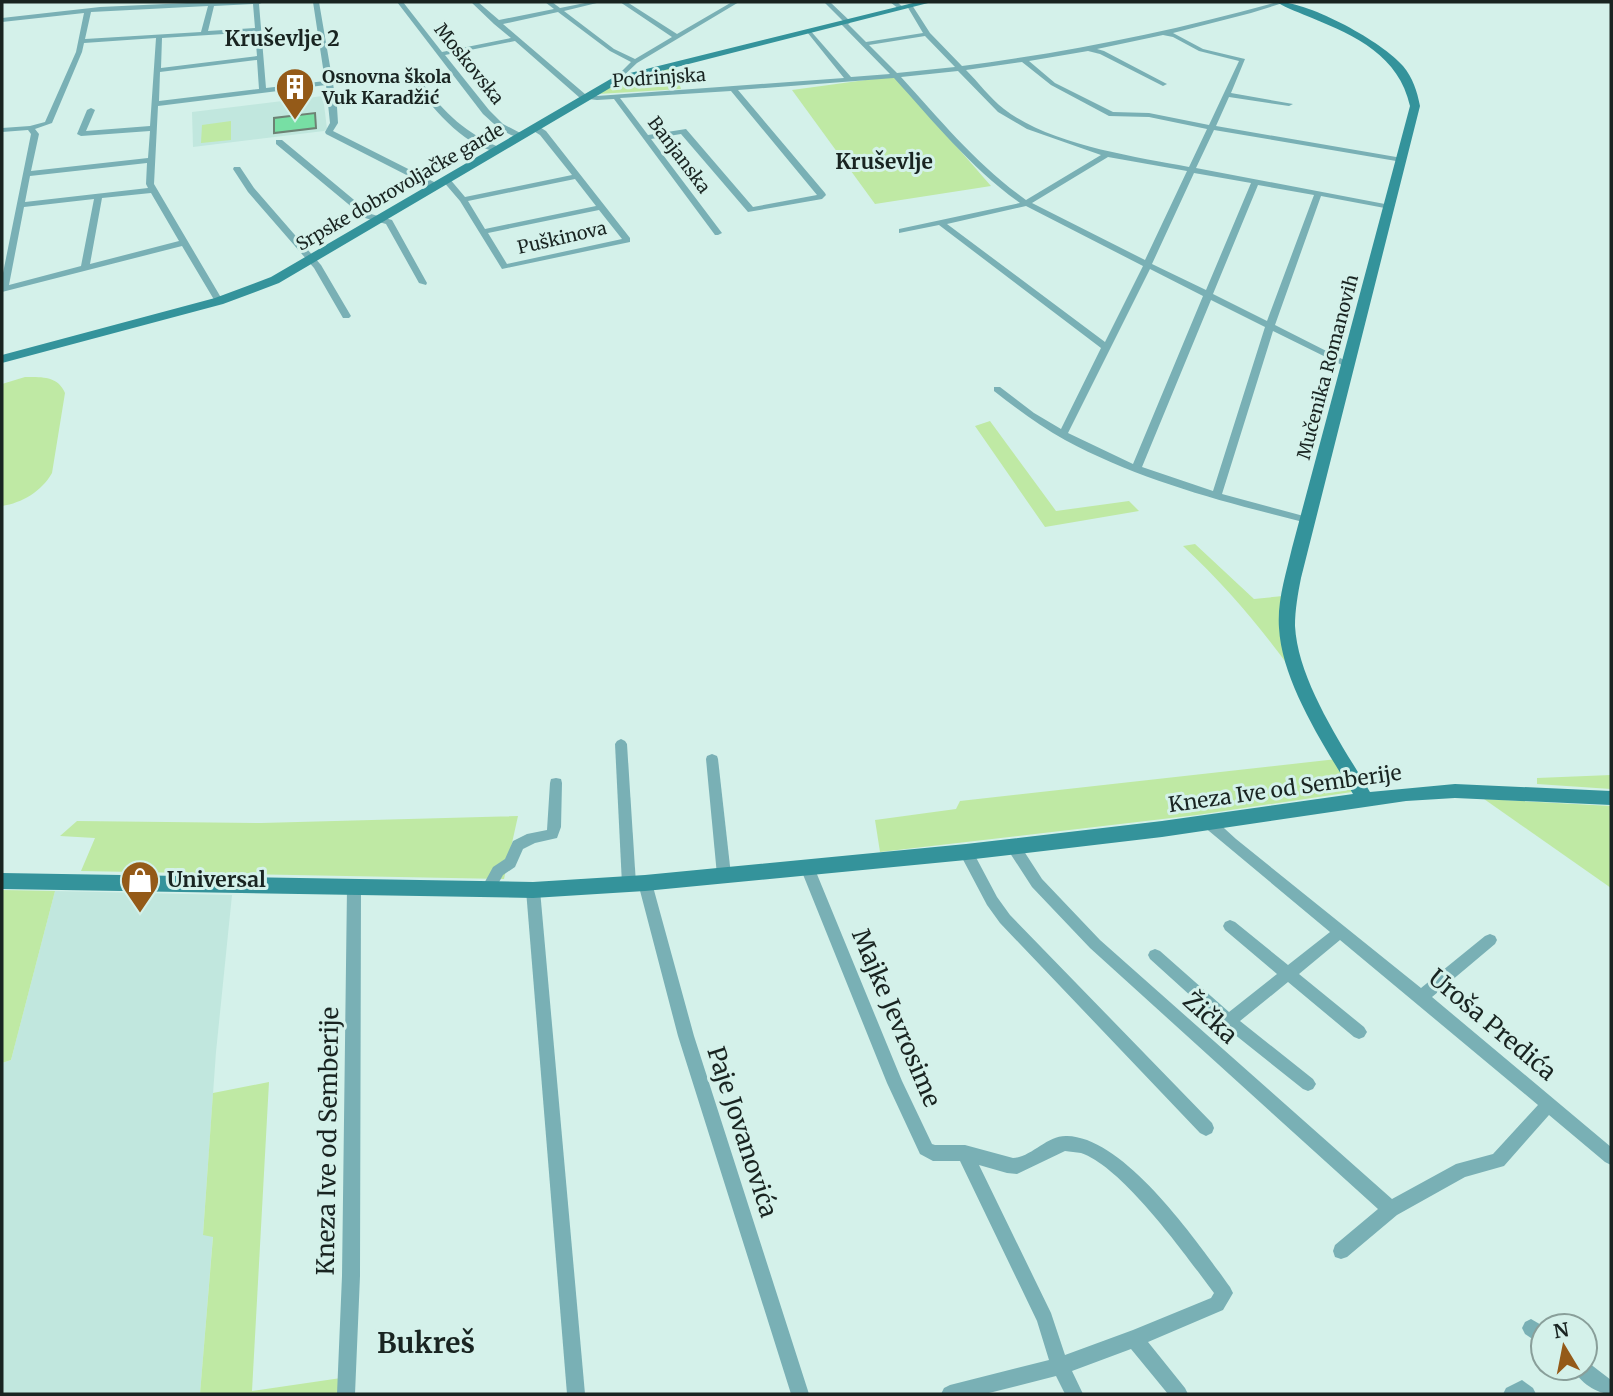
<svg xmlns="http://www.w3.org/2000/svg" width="1613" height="1396" font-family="Merriweather,serif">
  <rect width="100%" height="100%" fill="#d4f1ea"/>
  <g fill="#c1e7de">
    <polygon points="323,96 327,129 324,131 193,147 192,112"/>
    <polygon points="55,891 232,895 216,1052 203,1234 213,1236 200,1394 2,1394 2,1063 11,1060"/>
  </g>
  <g fill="#bfe9a4">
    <polygon points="674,67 681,89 598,94 618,83"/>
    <polygon points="895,76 991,186 875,204 792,90"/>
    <polygon points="231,121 231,140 201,143 202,125"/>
    <path d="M25 377C42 377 58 376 65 393L52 473C42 491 22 503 2 506V384Z"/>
    <polygon points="990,421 1056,511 1129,501 1139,511 1045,527 975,426"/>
    <path d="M1195 544 1254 599 1283 596 1290 668C1257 623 1224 584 1183 546Z"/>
    <polygon points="1337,759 1352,792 1197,815 880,852 875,820 956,809 960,801"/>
    <polygon points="1611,775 1611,789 1537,784 1537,778"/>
    <polygon points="1484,799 1611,806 1611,888"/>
    <polygon points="518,816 504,879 81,871 95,838 60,836 77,821 261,823"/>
    <polygon points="2,890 55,891 11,1060 2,1063"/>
    <polygon points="269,1082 252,1391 341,1378 340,1394 200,1394 213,1237 203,1235 213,1093"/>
  </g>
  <polygon fill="#77dfa4" stroke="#6d8274" stroke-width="2" points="315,113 316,128 274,133 274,118"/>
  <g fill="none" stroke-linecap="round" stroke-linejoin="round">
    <g fill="#79b0b5" fill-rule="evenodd">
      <path d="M209 2H264L259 4 266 88 325 81 313 2H319L337 107 338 123 333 131 438 184V188H432L326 134 325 132 330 123 326 85 158 106 154 184 223 301 222 303H216L182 246 2 292V278L31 134 28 130 2 132V128L30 126 45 122 76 52 84 13 2 22V18L100 7ZM253 4 255 28 208 31 214 6ZM208 6 201 32 85 39 91 12ZM255 32 257 56 161 68 162 38ZM156 38 150 126 86 131 95 110 91 108 87 110 77 134 81 136 150 131 148 158 31 171 39 134 35 129 52 123 82 52 84 43ZM257 60 259 89 159 101 160 72ZM147 163 146 184 148 188 25 202 30 176ZM151 193 179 241 90 264 102 198ZM94 199 81 266 9 285 24 207Z"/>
      <path d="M397 2H403L442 52 511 38 494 24 471 2H478L499 20 554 9 545 2H552L560 8 590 2H601L564 11 614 49 635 59 672 37 620 2H627L677 34 732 2H739L637 63 618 81 614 79 631 62 610 51 558 12 503 24 585 94 597 96 844 78 807 32V30L809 29 851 77 890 74 841 24V22L843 21 824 2H830L850 21V23L848 24 866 42 923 33 907 6 912 5 930 33 962 66C1069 52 1173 31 1277 2H1286L1251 13 1173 33 1203 49 1245 59 1231 93 1293 104 1289 106 1229 97 1216 126 1402 158 1406 160 1402 162 1214 130 1196 168 1390 205 1394 207 1390 209 1321 196 1275 325 1352 364 1347 367 1344 366 1273 331 1222 494 1311 518 1312 520 1307 523C1224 502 1141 481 1065 440 1039 426 1016 408 994 391V387H1000L1034 413 1061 429 1101 348 939 225 899 233V229L1020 203C971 168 934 122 894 78L738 90 825 193 826 195 822 199 748 212 681 134 651 139 722 233 718 235H715L614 99 597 100 580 98 515 41 445 55 489 110 503 124 526 136C511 141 494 124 483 114ZM1163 35 1173 37 1199 51 1239 61 1209 125 1149 113 1113 112 1055 83 1029 61 1088 51 1100 54 1163 86 1167 84 1165 83 1104 51 1097 49ZM925 36 955 67 897 73 869 45ZM1022 62 1051 85 1109 116 1149 117 1207 129 1189 167C1132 156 1051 145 1004 109 990 98 978 82 966 70ZM958 71 998 112 1027 129 1101 155 1026 200C977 165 941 121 901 77ZM731 91 817 195 753 207 686 129 648 135 620 98ZM1108 157 1187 171 1145 260 1032 203ZM1194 173 1251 183 1206 290 1152 264ZM1258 185 1314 195 1267 321 1213 294ZM1026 206 1143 266 1105 342 947 224ZM1150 269 1203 296 1133 464 1068 433ZM1211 300 1265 327 1213 491 1142 467Z"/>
      <polygon points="890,2 897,2 904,8 899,9"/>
      <path d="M417 84H423C444 113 467 134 501 148V152C469 151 434 110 416 86Z"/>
      <path d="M532 126H538L546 131 630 238V242L502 269 460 201 442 180 449 178 465 197 572 175 540 135 532 130ZM575 179 596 206 485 229 468 201ZM599 210 622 239 507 264 488 233Z"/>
      <polygon points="276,140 282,140 371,214 392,220 427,283 426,285 419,283 386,224 365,218 276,144"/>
      <polygon points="234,167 240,167 254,188 321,265 351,316 349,318 343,318 314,268 248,192 233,169"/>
      <polygon points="621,739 625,741 627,744 636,884 634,888 629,890 624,888 622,884 615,744 617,741"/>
      <polygon points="712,754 717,756 718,759 731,875 729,879 724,881 719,879 717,875 706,759 707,756"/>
      <polygon points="556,778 561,779 562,783 561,827 557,838 535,843 523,849 515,867 503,875 493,893 488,895 483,893 481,889 493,867 505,859 513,841 527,834 547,830 550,783 551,779"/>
      <polygon points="1208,817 1213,818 1236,839 1421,988 1485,936 1490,934 1495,936 1497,940 1495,944 1432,997 1611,1147 1611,1165 1605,1162 1549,1115 1504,1166 1465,1177 1397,1215 1347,1257 1341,1259 1335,1257 1333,1251 1335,1245 1378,1209 1090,948 1032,887 1008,850 1006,846 1008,842 1013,841 1018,842 1042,879 1100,940 1392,1199 1456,1164 1493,1154 1538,1105 1340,940 1299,974 1364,1027 1367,1032 1364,1037 1359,1039 1354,1037 1288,982 1240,1021 1313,1079 1316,1084 1313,1089 1308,1091 1303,1089 1224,1026 1150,959 1148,955 1150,951 1155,949 1160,951 1229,1012 1277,974 1225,930 1223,926 1225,922 1230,920 1235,922 1288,965 1330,932 1203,826 1201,822 1203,818"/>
      <polygon points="966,847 971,848 997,897 1010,915 1212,1123 1214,1128 1212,1133 1206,1136 1200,1133 1000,923 987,905 959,852 961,848"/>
      <path d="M807 861 812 863 814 867 902 1081 932 1144 935 1145H965L1013 1158C1032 1157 1047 1135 1067 1136 1125 1137 1198 1243 1230 1287L1233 1293 1223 1310 1148 1342 1185 1388 1188 1394H1168L1131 1349 1072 1371 1083 1394H1065L1056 1376 985 1394H941L944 1388 950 1385 1049 1360 1037 1321 960 1161H933L920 1154 887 1083 800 867 802 863ZM1065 1151C1070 1152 1076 1152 1081 1153 1123 1167 1187 1257 1214 1293L1211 1298 1133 1330 1065 1355 1051 1313 979 1165 1007 1173 1017 1174Z"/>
      <polygon points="645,877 650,879 652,883 694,1036 809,1394 791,1394 678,1036 638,883 640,879"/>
      <polygon points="354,882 359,884 361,888 360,1276 355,1394 337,1394 342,1276 347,888 349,884"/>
      <polygon points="533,884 538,886 540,890 585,1394 567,1394 526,890 528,886"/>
      <polygon points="1531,1319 1543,1326 1543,1346 1525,1334 1522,1328 1525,1322"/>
      <path d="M1585 1360 1611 1380V1394C1597 1394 1579 1382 1573 1368H1585Z"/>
      <polygon points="1522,1380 1533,1388 1536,1394 1503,1394 1506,1388"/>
    </g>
    <g fill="#34939b" fill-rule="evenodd">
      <polygon points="917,2 932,2 622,81 279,283 223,304 2,363 2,355 215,298 271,277 614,77"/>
      <path d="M1277 2C1308 1 1383 42 1403 66 1413 78 1417 91 1420 106L1301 578C1298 593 1295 610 1295 626 1298 681 1342 745 1370 792L1455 784 1611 791V805L1455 798 1406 801 1162 837 966 860 645 891 533 898 2 889V873L533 882 645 875 966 844 1162 821 1353 794C1325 747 1282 683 1279 628 1277 601 1286 574 1292 548L1410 106C1399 56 1356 36 1312 18 1301 13 1287 9 1277 2Z"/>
    </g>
  </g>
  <defs>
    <g id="building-pin" transform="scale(2.0125)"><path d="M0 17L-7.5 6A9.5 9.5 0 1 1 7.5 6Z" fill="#945a18" stroke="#d4f1ea"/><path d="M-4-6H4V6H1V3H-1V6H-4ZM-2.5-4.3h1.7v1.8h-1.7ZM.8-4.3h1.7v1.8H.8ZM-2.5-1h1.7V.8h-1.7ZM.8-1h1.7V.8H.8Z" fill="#fff"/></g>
    <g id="shop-pin" transform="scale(2.0125)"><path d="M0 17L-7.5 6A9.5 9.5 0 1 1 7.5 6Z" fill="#945a18" stroke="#d4f1ea"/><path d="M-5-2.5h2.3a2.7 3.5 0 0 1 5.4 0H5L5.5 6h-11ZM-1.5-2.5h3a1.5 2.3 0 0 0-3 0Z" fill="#fff"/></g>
  </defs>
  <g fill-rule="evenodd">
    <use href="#building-pin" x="295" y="87"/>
    <use href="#shop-pin" x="140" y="880"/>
  </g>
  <g text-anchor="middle" stroke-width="6" stroke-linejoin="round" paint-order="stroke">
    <g font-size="18" fill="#192421" stroke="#d4f1ea">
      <text transform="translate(469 64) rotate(51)" y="6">Moskovska</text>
      <text transform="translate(659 78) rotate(-4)" y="6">Podrinjska</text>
      <text transform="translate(679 155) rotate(53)" y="6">Banjanska</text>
      <text transform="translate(400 187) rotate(-30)" y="6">Srpske dobrovoljačke garde</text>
      <text transform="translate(562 238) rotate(-13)" y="6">Puškinova</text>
      <text transform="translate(1328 367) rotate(-75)" y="6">Mučenika Romanovih</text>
    </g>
    <g font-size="18" font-weight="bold" fill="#192421" stroke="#d4f1ea" text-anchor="start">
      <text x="322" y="83">Osnovna škola<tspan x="322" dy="21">Vuk Karadžić</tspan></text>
    </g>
    <g font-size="21" font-weight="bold" fill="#192421" stroke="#d4f1ea">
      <text x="282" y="46">Kruševlje 2</text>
      <text x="884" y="169">Kruševlje</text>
    </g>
    <g font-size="21" fill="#192421" stroke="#d4f1ea">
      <text transform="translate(1285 789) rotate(-8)" y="7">Kneza Ive od Semberije</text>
    </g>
    <g font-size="21" font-weight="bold" fill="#192421" stroke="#d4f1ea" text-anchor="start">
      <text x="167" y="887">Universal</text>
    </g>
    <g font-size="24" fill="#192421" stroke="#d4f1ea">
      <text transform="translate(896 1018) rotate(67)" y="8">Majke Jevrosime</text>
      <text transform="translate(1210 1018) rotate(42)" y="8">Žička</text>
      <text transform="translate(1492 1025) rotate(40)" y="8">Uroša Predića</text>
      <text transform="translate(742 1132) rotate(72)" y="8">Paje Jovanovića</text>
      <text transform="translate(328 1141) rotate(-89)" y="8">Kneza Ive od Semberije</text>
    </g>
    <g font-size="28" font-weight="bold" fill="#192421" stroke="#d4f1ea">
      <text x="426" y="1353">Bukreš</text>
    </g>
  </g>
  <rect width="1613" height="1396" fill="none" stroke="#192421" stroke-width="7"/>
  <g transform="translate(1564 1347) rotate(350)"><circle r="33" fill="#d4f1ea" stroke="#899f9a" stroke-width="2"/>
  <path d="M0-5L12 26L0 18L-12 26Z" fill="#945a18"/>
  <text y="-10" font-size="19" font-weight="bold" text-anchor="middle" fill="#192421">N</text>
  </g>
</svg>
